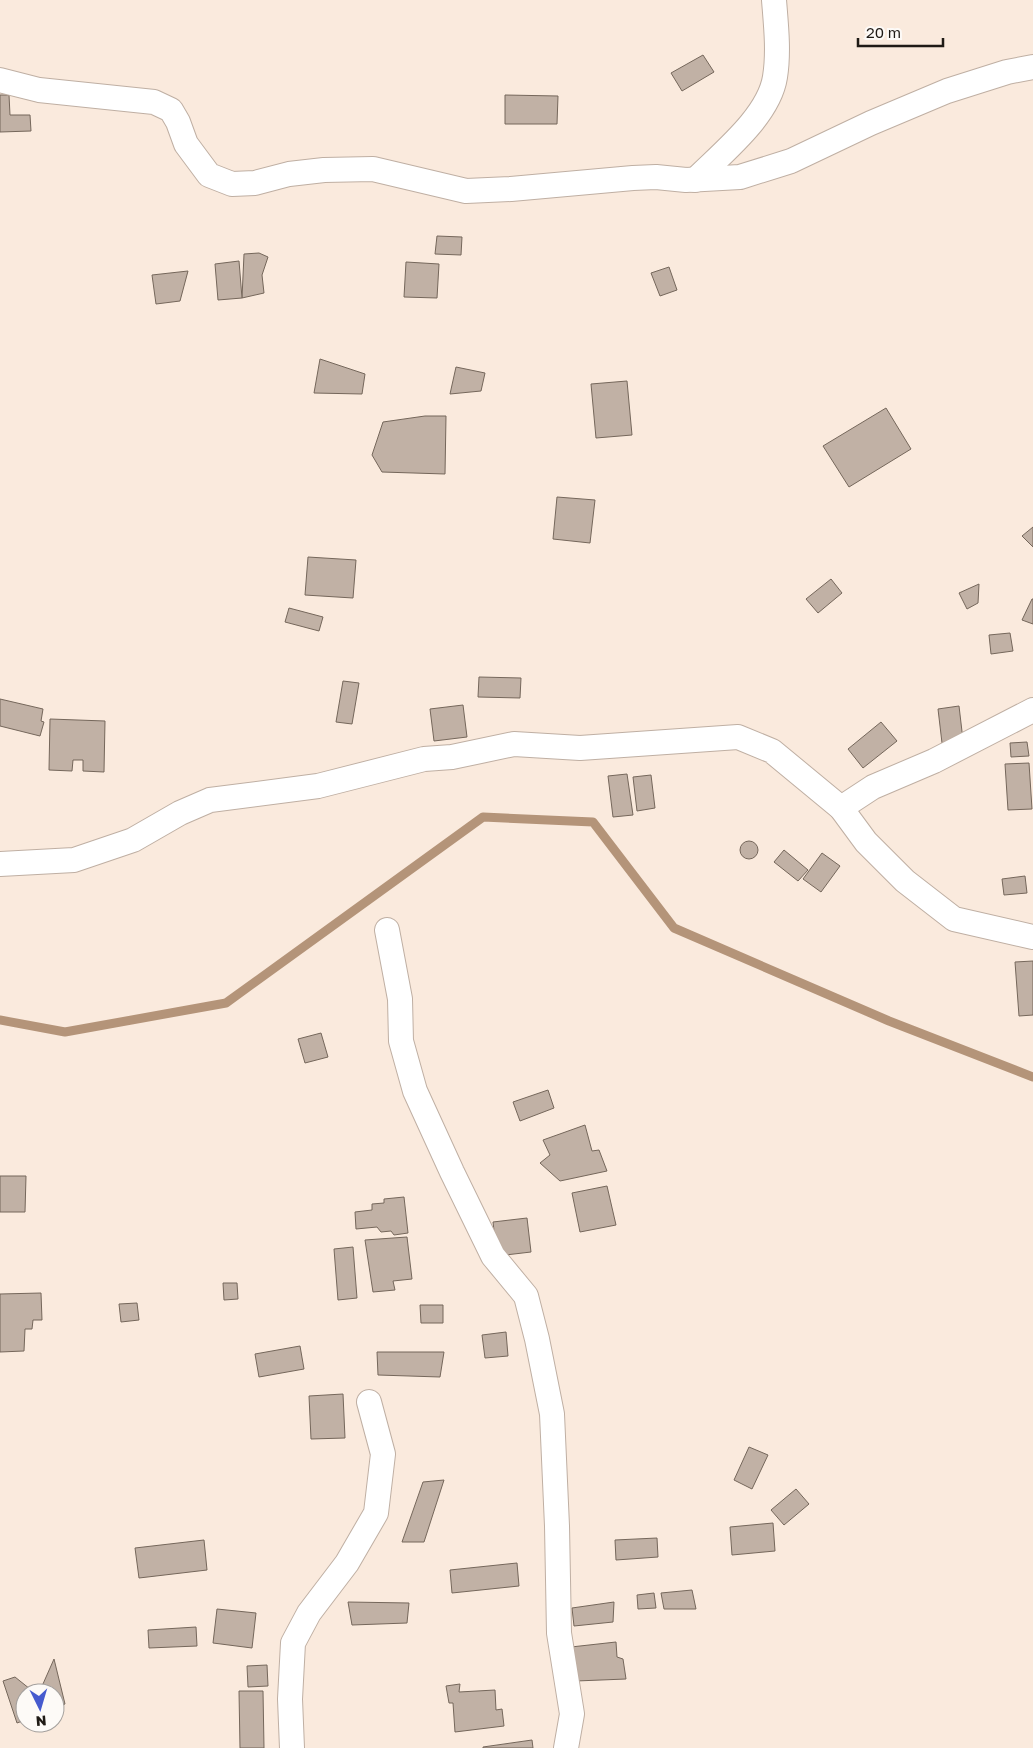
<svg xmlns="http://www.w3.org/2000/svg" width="1033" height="1748" font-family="'Golos Text',sans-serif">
  <rect width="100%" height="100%" fill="#faeadd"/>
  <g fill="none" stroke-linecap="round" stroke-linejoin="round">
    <polyline stroke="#b49479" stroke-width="9" points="0,1020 65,1032 226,1003 483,817 593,822 674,928 889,1021 1033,1077"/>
  </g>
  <g fill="#c1b1a5" stroke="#75675b">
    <polygon points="703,55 714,72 682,91 671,73"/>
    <polygon points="0,95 9,95 10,115 30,115 31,131 0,132"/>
    <polygon points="505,95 558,96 557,124 505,124"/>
    <polygon points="437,236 462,237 461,255 435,254"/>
    <polygon points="259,253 268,257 262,275 264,293 242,298 244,254"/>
    <polygon points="239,261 242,298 218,300 215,264"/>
    <polygon points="406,262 439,264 437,298 404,297"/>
    <polygon points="669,267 677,290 660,296 651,273"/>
    <polygon points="188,271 180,301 156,304 152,275"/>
    <polygon points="320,359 365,374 362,394 314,393"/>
    <polygon points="456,367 485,373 481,391 450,394"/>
    <polygon points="627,381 632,435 596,438 591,384"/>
    <polygon points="886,408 911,449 849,487 823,446"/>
    <polygon points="425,416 446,416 445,474 382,472 372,455 383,422"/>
    <polygon points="557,497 595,500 590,543 553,539"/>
    <polygon points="1033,527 1033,547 1022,536"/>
    <polygon points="308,557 356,560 353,598 305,595"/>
    <polygon points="831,579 842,593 818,613 806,599"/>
    <polygon points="979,584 978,603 967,609 959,593"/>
    <polygon points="1032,599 1033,599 1033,624 1022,620"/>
    <polygon points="289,608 323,617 319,631 285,622"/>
    <polygon points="1010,633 1013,651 991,654 989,635"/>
    <polygon points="479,677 521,678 520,698 478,697"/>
    <polygon points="343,681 359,683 352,724 336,722"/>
    <polygon points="0,699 43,709 41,721 44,722 40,736 0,726"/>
    <polygon points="463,705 467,737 434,741 430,709"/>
    <polygon points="959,706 963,740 942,743 938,709"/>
    <polygon points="50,719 105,721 104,772 83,771 83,760 73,760 72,771 49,770"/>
    <polygon points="881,722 897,741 863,768 848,749"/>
    <polygon points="1027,742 1029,756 1011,757 1010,743"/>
    <polygon points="1029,763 1032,809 1008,810 1005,764"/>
    <polygon points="627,774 633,815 613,817 608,776"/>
    <polygon points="651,775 655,808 637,811 633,777"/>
    <circle cx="749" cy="850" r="9"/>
    <polygon points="784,850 808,870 798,881 774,862"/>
    <polygon points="822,853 840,866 821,892 803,879"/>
    <polygon points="1025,876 1027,893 1004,895 1002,879"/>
    <polygon points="1033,961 1033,1015 1019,1016 1015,962"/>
    <polygon points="321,1033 328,1057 305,1063 298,1039"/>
    <polygon points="548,1090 554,1108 520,1121 513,1102"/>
    <polygon points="585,1125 592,1151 599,1150 607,1171 560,1181 540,1163 550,1155 543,1140"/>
    <polygon points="0,1176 26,1176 25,1212 0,1212"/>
    <polygon points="607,1186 616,1225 580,1232 572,1193"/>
    <polygon points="404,1197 408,1233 394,1235 391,1231 381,1232 377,1227 356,1229 355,1212 372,1210 372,1204 384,1203 384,1199"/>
    <polygon points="527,1218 531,1252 497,1256 493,1222"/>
    <polygon points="407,1237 412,1279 393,1281 395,1290 373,1292 365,1240"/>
    <polygon points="353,1247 357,1298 338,1300 334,1249"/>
    <polygon points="223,1283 237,1283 238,1299 224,1300"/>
    <polygon points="41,1293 42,1320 33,1320 32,1329 25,1329 24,1351 0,1352 0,1294"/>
    <polygon points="137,1303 139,1320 121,1322 119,1304"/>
    <polygon points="420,1305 443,1305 443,1323 421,1323"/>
    <polygon points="506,1332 508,1356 485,1358 482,1335"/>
    <polygon points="300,1346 304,1369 259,1377 255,1354"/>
    <polygon points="377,1352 444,1352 440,1377 378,1375"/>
    <polygon points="343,1394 345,1438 311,1439 309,1396"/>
    <polygon points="749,1447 768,1455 752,1489 734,1480"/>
    <polygon points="444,1480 424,1542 402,1542 423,1482"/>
    <polygon points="796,1489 809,1504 784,1525 771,1510"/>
    <polygon points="773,1523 775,1551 732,1555 730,1527"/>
    <polygon points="657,1538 658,1557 616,1560 615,1540"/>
    <polygon points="204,1540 207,1570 139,1578 135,1548"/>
    <polygon points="517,1563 519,1586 452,1593 450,1570"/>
    <polygon points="692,1590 696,1609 664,1609 661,1593"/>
    <polygon points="654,1593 656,1608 638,1609 637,1595"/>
    <polygon points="348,1602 409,1603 407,1623 352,1625"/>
    <polygon points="614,1602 613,1622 574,1626 572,1608"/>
    <polygon points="217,1609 256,1613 252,1648 213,1643"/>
    <polygon points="196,1627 197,1646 149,1648 148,1630"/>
    <polygon points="616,1642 617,1657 623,1659 626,1679 576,1681 571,1647"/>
    <polygon points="54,1659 65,1704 55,1708 55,1693 39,1693"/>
    <polygon points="267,1665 268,1686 248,1687 247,1666"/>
    <polygon points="15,1677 35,1693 25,1693 25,1720 17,1723 3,1681"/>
    <polygon points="460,1684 459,1692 495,1690 496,1710 502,1709 504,1726 455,1732 453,1703 449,1703 446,1686"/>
    <polygon points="239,1691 263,1691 264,1748 240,1748"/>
    <polygon points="532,1740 533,1748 483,1748 483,1747"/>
  </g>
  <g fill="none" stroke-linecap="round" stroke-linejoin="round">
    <g stroke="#bfafa3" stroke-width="26">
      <g id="minor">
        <polyline points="0,80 39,90 154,102 171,110 178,122 186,144 209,175 232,184 255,183 289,174 324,170 373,169 466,191 511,189 633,178 656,177 686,180 740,177 791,161 871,123 947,91 1007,72 1033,67"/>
        <path d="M695 180C722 153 769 116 775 77 779 52 776 25 774 0"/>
        <polyline points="841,808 873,787 934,761 1033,710"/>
        <polyline points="0,864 74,860 133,840 180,813 210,800 318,786 424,759 452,757 514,744 580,748 738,737 772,751 841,808 866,842 905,881 954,919 1033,937"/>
        <polyline points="387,930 400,999 401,1041 415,1091 452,1172 493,1256 526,1296 537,1339 552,1414 557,1526 559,1633 572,1714 566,1748"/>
        <polyline points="292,1748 290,1699 293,1643 309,1613 347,1563 376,1513 383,1454 369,1402"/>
      </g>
    </g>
    <use href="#minor" stroke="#fff" stroke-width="24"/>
  </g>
  <g transform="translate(40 1708) rotate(175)"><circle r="24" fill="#fdfaf7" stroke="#a4a09d"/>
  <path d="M0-4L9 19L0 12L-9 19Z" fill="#465ace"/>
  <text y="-8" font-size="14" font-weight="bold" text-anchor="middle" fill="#1f1a15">N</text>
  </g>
  <path d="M858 38v8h85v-8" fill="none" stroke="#1f1a15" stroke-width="2.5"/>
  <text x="866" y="38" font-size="15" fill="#1f1a15" stroke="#fdfaf7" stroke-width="4" paint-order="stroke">20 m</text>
</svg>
